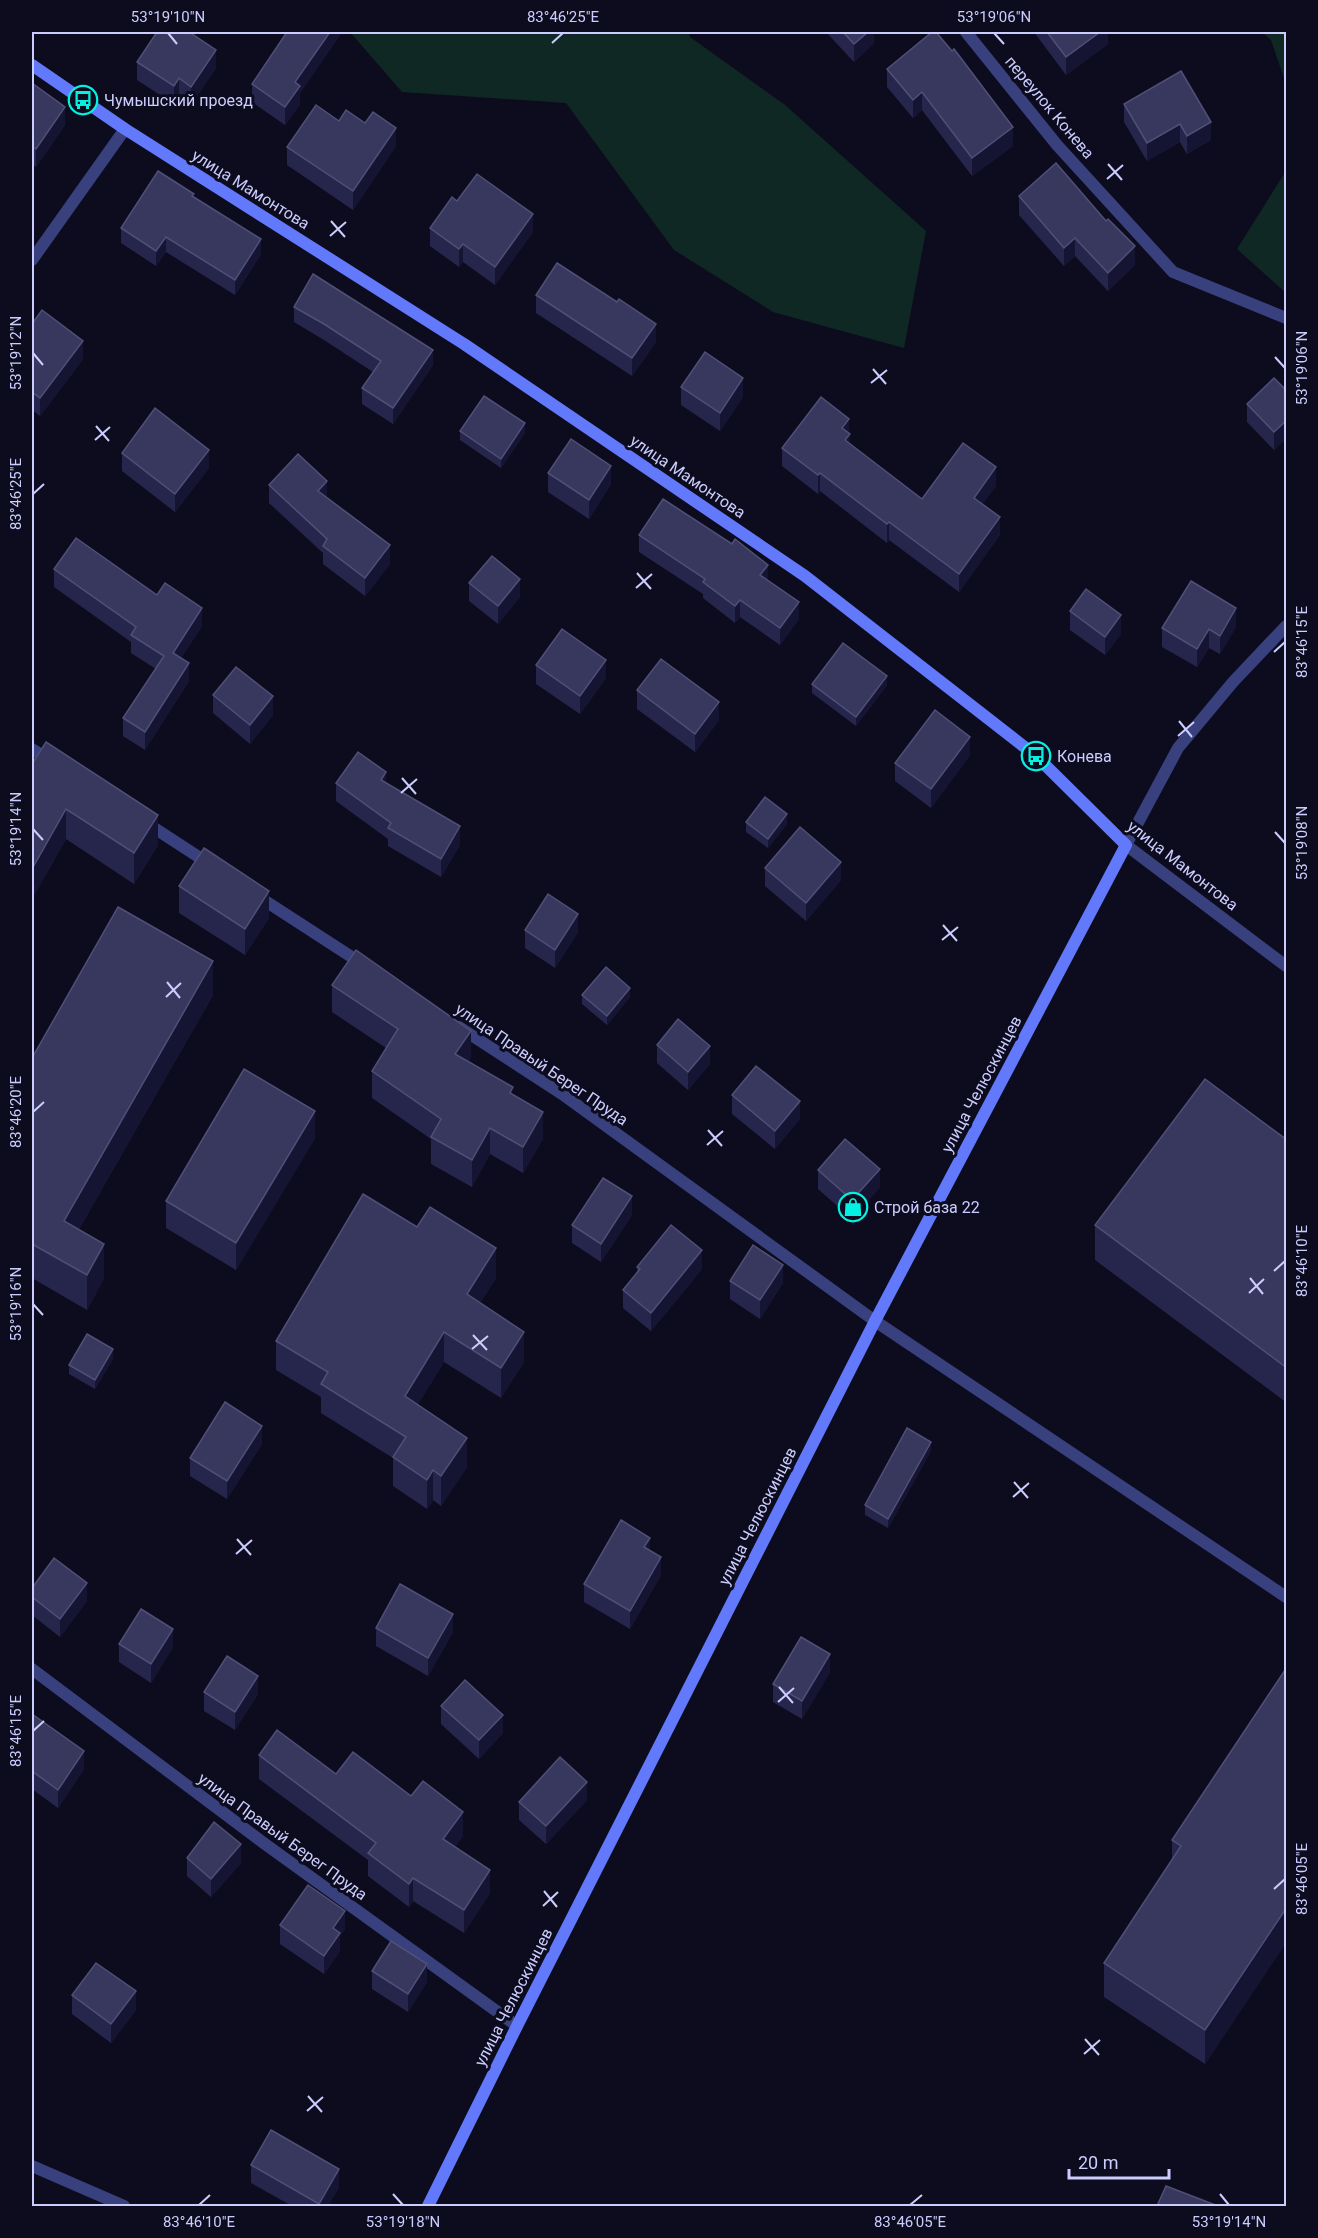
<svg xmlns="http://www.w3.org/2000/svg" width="1318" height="2238" font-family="Roboto,sans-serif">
  <rect width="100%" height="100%" fill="#0d0c1e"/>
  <g fill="#102823">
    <polygon points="350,32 688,32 690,37 785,105 926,231 904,348 773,312 674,250 566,103 402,92"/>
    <polygon points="1262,32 1286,32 1286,84 1271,40"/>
    <polygon points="1286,171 1286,293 1237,249"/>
  </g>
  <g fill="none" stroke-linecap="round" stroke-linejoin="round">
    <polyline stroke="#38417d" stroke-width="12" points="875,1321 1286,1597"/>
    <g stroke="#38417d" stroke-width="12">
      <polyline points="966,32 1057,145 1173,272 1286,318"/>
      <polyline points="32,260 125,129"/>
      <polyline points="1286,626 1233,682 1178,748 1126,845 1286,966"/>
      <polyline points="32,749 53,762"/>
      <polyline points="145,822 211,865"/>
      <polyline points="256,895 364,965"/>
      <polyline points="459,1027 562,1094 875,1321"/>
      <polyline points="32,1669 265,1844 517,2026"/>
      <polyline points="32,2166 124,2206"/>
    </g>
    <polyline stroke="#6379fc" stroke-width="12" points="32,65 125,129 464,344 805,576 1036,756 1126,845 875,1321 517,2026 428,2206"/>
  </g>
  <g fill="#26264c">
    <polygon points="287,32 342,32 300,93 300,104 285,125 252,102 252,84"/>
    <polygon points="826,32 874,32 874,43 854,62"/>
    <polygon points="1034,32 1108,32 1108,44 1066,75"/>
    <polygon points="137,62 216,68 191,105 179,97 174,104 137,80"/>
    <polygon points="887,69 1013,146 972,176 922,110 913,118 887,87"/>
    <polygon points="32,83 65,125 36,167 32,164"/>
    <polygon points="1124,104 1211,122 1211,140 1187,154 1180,142 1147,161 1124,122"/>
    <polygon points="339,121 396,146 353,210 287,165 287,147"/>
    <polygon points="1019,196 1135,265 1108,291 1075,256 1064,266 1019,215"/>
    <polygon points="194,197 261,254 235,295 166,252 156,266 121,243 121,228"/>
    <polygon points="457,201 533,232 495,285 463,262 459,267 430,246 430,228"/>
    <polygon points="536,295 656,342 632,376 536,313"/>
    <polygon points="294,307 433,365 393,424 362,404 362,388 373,372 324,340 294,322"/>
    <polygon points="32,324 83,359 40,416 32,410"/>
    <polygon points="681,387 743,397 720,431 681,405"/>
    <polygon points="1287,391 1287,438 1274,450 1247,422 1247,404"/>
    <polygon points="460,431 525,433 501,468 460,440"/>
    <polygon points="849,433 850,444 922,499 996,486 982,504 1000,535 959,592 889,540 887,543 820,491 818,494 782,466 782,448"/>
    <polygon points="122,453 209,468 175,512 122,471"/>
    <polygon points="548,473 611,484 589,519 548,492"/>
    <polygon points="269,485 327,498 390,564 365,596 323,564 323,553 269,503"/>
    <polygon points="639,535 732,544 768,580 799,619 780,645 740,617 735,623 703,598 703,594 639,552"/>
    <polygon points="54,569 157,595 202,626 181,658 189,681 145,750 123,736 123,718 156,669 131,653 131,642 54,587"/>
    <polygon points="469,583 520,597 498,624 469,601"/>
    <polygon points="1070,611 1121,634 1105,655 1070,630"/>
    <polygon points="1236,627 1220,654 1209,648 1197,667 1162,647 1162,628"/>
    <polygon points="536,665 606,678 580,714 536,684"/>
    <polygon points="812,684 887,685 856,726 812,693"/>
    <polygon points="637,690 719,720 695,752 637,709"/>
    <polygon points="213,695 273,715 250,744 213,713"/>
    <polygon points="970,755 931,808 895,781 895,763"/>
    <polygon points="32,764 158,845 134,884 66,839 32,899"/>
    <polygon points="336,783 386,783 460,845 441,877 388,846 388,839 336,801"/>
    <polygon points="746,822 787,824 768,848 746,832"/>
    <polygon points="765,868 841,880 806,921 765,886"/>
    <polygon points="179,886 269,918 245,955 179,913"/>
    <polygon points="525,930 578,932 555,968 525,948"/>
    <polygon points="332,985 471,1057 468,1062 543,1139 523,1173 490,1154 472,1187 431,1164 431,1139 372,1098 372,1071 386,1048 332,1012"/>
    <polygon points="213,995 79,1229 104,1278 87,1310 32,1278 32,1058"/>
    <polygon points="582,995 630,997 607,1025 582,1004"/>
    <polygon points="657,1045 710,1064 688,1090 657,1063"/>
    <polygon points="732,1095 800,1119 775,1149 732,1114"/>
    <polygon points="315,1138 236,1270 166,1228 166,1201"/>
    <polygon points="1287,1140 1287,1403 1095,1260 1095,1225"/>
    <polygon points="818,1170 880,1187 852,1219 818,1189"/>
    <polygon points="632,1215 601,1262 572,1243 572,1225"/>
    <polygon points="637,1267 702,1269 651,1331 623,1308 623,1290 637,1273"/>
    <polygon points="496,1278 480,1303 524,1362 501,1398 444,1362 418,1404 467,1467 441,1506 433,1500 427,1509 393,1486 393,1458 321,1413 321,1397 276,1370 276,1341"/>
    <polygon points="730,1281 783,1283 760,1319 730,1299"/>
    <polygon points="113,1359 95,1389 69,1374 69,1365"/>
    <polygon points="262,1444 227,1499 190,1476 190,1458"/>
    <polygon points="931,1451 888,1528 865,1515 865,1505"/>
    <polygon points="650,1550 661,1575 630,1629 584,1602 584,1584"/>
    <polygon points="32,1588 87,1601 60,1637 32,1615"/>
    <polygon points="376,1628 453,1632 428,1676 376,1646"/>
    <polygon points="119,1644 173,1647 151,1683 119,1662"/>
    <polygon points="1287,1667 1287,1941 1205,2064 1104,1997 1104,1963 1172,1860 1172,1840"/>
    <polygon points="830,1672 802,1719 773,1702 773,1684"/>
    <polygon points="204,1692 258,1694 235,1730 204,1711"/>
    <polygon points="441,1706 503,1733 479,1759 441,1724"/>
    <polygon points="32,1714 84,1769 58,1808 32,1789"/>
    <polygon points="259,1755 336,1774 463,1836 455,1847 490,1893 464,1933 413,1901 409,1907 368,1876 368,1860 259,1779"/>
    <polygon points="587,1800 546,1844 519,1820 519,1802"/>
    <polygon points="187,1858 241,1863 211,1897 187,1876"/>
    <polygon points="280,1925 345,1929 340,1936 340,1951 324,1974 280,1944"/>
    <polygon points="372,1971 427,1982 408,2012 372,1989"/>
    <polygon points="72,1995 136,2010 111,2043 72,2014"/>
    <polygon points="251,2165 339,2187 328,2206 292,2206 251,2183"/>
  </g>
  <g fill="#151432">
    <polygon points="330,32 342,32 300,93 300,104 285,125 285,107 295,82"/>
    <polygon points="867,32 874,32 874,43 854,62 854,44"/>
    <polygon points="1100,32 1108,32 1108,44 1066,75 1066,57"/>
    <polygon points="216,50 216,68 191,105 191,87"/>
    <polygon points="179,78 179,97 174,104 174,86"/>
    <polygon points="922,92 922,110 913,118 913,100"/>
    <polygon points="65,107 65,125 36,167 36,149"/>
    <polygon points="1211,122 1211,140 1187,154 1187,136"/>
    <polygon points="1180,124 1180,142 1147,161 1147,143"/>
    <polygon points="1013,127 1013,146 972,176 972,158"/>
    <polygon points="396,128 396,146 353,210 353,191"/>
    <polygon points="533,214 533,232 495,285 495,267"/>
    <polygon points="166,237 166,252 156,266 156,251"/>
    <polygon points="1075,238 1075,256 1064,266 1064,248"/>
    <polygon points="261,239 261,254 235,295 235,280"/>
    <polygon points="463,244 463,262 459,267 459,249"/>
    <polygon points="1135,246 1135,265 1108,291 1108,273"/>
    <polygon points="656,324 656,342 632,376 632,358"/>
    <polygon points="83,341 83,359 40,416 40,398"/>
    <polygon points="433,350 433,365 393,424 393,408"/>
    <polygon points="743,378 743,397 720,431 720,413"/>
    <polygon points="849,419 850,452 845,459 842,428"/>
    <polygon points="1287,420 1287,438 1274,450 1274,432"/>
    <polygon points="525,423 525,433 501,468 501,459"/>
    <polygon points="209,450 209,468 175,512 175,494"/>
    <polygon points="611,466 611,484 589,519 589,500"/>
    <polygon points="996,467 996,486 974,516 974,498"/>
    <polygon points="820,473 820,491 818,494 818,475"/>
    <polygon points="327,481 327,499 318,491"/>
    <polygon points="1000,517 1000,535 959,592 959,574"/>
    <polygon points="889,522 889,540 887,543 887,524"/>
    <polygon points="390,545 390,564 365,596 365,578"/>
    <polygon points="768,565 768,582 760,575"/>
    <polygon points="520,579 520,597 498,624 498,606"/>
    <polygon points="740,600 740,617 735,623 735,606"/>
    <polygon points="799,602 799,619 780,645 780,628"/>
    <polygon points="202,608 202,626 173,671 173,653"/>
    <polygon points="1236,608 1236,627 1220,654 1220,636"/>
    <polygon points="1121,615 1121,634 1105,655 1105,637"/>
    <polygon points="1209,629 1209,648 1197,667 1197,649"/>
    <polygon points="606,660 606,678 580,714 580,696"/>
    <polygon points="189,663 189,681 145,750 145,732"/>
    <polygon points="887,676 887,685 856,726 856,717"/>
    <polygon points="273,696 273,715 250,744 250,725"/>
    <polygon points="719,702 719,720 695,752 695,734"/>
    <polygon points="970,737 970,755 931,808 931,789"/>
    <polygon points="386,772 386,791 381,780"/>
    <polygon points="66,809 66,839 32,899 32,869"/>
    <polygon points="787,814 787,824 768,848 768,839"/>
    <polygon points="158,815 158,845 134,884 134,853"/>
    <polygon points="460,826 460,845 441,877 441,859"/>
    <polygon points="841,862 841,880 806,921 806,903"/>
    <polygon points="269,891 269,918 245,955 245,929"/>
    <polygon points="578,914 578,932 555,968 555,950"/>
    <polygon points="213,961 213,995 64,1255 64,1221"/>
    <polygon points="630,988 630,997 607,1025 607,1016"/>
    <polygon points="471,1031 471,1057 455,1081 455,1054"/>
    <polygon points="710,1046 710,1064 688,1090 688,1072"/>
    <polygon points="800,1101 800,1119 775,1149 775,1131"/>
    <polygon points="315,1111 315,1138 236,1270 236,1243"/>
    <polygon points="543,1112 543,1139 523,1173 523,1147"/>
    <polygon points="490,1128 490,1154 472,1187 472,1160"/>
    <polygon points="880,1169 880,1187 852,1219 852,1200"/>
    <polygon points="632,1196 632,1215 601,1262 601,1244"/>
    <polygon points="104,1244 104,1278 87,1310 87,1275"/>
    <polygon points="496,1248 496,1278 467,1324 467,1294"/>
    <polygon points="702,1250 702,1269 651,1331 651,1313"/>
    <polygon points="783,1265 783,1283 760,1319 760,1300"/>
    <polygon points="444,1332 444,1362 405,1425 405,1396"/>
    <polygon points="524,1332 524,1362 501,1398 501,1368"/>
    <polygon points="113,1349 113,1359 95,1389 95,1380"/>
    <polygon points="262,1426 262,1444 227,1499 227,1481"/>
    <polygon points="467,1438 467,1467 441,1506 441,1476"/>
    <polygon points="931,1442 931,1451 888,1528 888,1519"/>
    <polygon points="433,1470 433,1500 427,1509 427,1480"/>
    <polygon points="650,1538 650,1556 644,1547"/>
    <polygon points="661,1557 661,1575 630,1629 630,1611"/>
    <polygon points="87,1583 87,1601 60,1637 60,1619"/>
    <polygon points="453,1614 453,1632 428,1676 428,1658"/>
    <polygon points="173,1629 173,1647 151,1683 151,1664"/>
    <polygon points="830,1654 830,1672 802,1719 802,1701"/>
    <polygon points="258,1676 258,1694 235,1730 235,1712"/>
    <polygon points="503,1715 503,1733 479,1759 479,1740"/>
    <polygon points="84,1751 84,1769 58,1808 58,1790"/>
    <polygon points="587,1782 587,1800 546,1844 546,1826"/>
    <polygon points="463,1812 463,1836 443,1863 443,1839"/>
    <polygon points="241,1844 241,1863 211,1897 211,1879"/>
    <polygon points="490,1870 490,1893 464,1933 464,1910"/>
    <polygon points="413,1878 413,1901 409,1907 409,1884"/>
    <polygon points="1287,1907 1287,1941 1205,2064 1205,2030"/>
    <polygon points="345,1911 345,1929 340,1936 340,1951 324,1974 324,1956 333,1928"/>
    <polygon points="427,1964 427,1982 408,2012 408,1994"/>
    <polygon points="136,1991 136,2010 111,2043 111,2024"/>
    <polygon points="339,2169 339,2187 328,2206 319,2206 319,2204"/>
  </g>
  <g fill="#38385f" stroke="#4f4f78" stroke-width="1.5">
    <polygon points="157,32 189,32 216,50 191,87 179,78 174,86 137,62"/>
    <polygon points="287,32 330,32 295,82 300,86 285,107 252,84"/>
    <polygon points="843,32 868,32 854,44"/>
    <polygon points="932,32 936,32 952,51 954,49 1013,127 972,158 922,92 913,100 887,69"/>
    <polygon points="1047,32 1100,32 1066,57"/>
    <polygon points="1181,71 1211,122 1187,136 1180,124 1147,143 1124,104"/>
    <polygon points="32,83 65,107 36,149 32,146"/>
    <polygon points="316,105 339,121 346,110 365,123 373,112 396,128 353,191 287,147"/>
    <polygon points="1056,163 1106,221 1108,219 1135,246 1108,273 1075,238 1064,248 1019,196"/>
    <polygon points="158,171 194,194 192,196 261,239 235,280 166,237 156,251 121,228"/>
    <polygon points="477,174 533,214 495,267 463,244 459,249 430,228 452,197 457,201"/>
    <polygon points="557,263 617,302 619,299 656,324 632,358 536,295"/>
    <polygon points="313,274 433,350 393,408 362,388 381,361 324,324 294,307"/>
    <polygon points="42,310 83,341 40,398 32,392 32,324"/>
    <polygon points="705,352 743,378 720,413 681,387"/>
    <polygon points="1274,378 1287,391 1287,420 1274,432 1247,404"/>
    <polygon points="484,396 525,423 501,459 460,431"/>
    <polygon points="821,397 849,419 842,428 850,434 845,440 922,499 963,443 996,467 974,498 1000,517 959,574 889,522 887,524 820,473 818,475 782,448"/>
    <polygon points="155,408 209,450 175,494 122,453"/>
    <polygon points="571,439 611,466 589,500 548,473"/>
    <polygon points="298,454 327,481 318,491 390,545 365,578 323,546 327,539 269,485"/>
    <polygon points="663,499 732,544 735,539 768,565 760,575 799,602 780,628 740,600 735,606 703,582 705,579 639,535"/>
    <polygon points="76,538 157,595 165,583 202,608 173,653 189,663 145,732 123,718 164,656 131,635 136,627 54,569"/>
    <polygon points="492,556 520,579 498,606 469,583"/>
    <polygon points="1191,581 1236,608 1220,636 1209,629 1197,649 1162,628"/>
    <polygon points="1086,589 1121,615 1105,637 1070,611"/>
    <polygon points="562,629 606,660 580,696 536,665"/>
    <polygon points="843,643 887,676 856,717 812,684"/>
    <polygon points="661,659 719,702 695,734 637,690"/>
    <polygon points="236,667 273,696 250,725 213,695"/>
    <polygon points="935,710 970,737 931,789 895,763"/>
    <polygon points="46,742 158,815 134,853 66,809 32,869 32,764"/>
    <polygon points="358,752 386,772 381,780 460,826 441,859 388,828 391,823 336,783"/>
    <polygon points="765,797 787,814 768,839 746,822"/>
    <polygon points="800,827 841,862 806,903 765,868"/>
    <polygon points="204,848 269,891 245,929 179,886"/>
    <polygon points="548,894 578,914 555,950 525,930"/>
    <polygon points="118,907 213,961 64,1221 104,1244 87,1275 32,1244 32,1058"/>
    <polygon points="356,950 471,1031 455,1054 513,1087 510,1093 543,1112 523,1147 490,1128 472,1160 431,1137 441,1119 372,1071 398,1029 332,985"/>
    <polygon points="606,967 630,988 607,1016 582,995"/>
    <polygon points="678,1019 710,1046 688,1072 657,1045"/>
    <polygon points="756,1066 800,1101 775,1131 732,1095"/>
    <polygon points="244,1069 315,1111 236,1243 166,1201"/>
    <polygon points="1205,1079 1287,1140 1287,1368 1095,1225"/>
    <polygon points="845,1139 880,1169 852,1200 818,1170"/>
    <polygon points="603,1178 632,1196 601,1244 572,1225"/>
    <polygon points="363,1194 417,1227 430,1207 496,1248 467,1294 524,1332 501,1368 444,1332 405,1396 467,1438 441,1476 433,1470 427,1480 393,1457 406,1437 321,1384 328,1372 276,1341"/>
    <polygon points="671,1225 702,1250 651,1313 623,1290 640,1269 637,1267"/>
    <polygon points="753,1245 783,1265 760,1300 730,1281"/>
    <polygon points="87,1334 113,1349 95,1380 69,1365"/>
    <polygon points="225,1402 262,1426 227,1481 190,1458"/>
    <polygon points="907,1428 931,1442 888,1519 865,1505"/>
    <polygon points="621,1520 650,1538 644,1547 661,1557 630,1611 584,1584"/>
    <polygon points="54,1558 87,1583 60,1619 32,1597 32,1588"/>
    <polygon points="400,1584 453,1614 428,1658 376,1628"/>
    <polygon points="141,1609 173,1629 151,1664 119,1644"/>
    <polygon points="801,1637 830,1654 802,1701 773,1684"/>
    <polygon points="227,1656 258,1676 235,1712 204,1692"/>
    <polygon points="1287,1667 1287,1907 1205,2030 1104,1963 1181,1846 1172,1840"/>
    <polygon points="465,1680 503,1715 479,1740 441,1706"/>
    <polygon points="32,1714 84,1751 58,1790 32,1771"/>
    <polygon points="277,1730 336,1774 353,1752 411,1796 423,1781 463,1812 443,1839 490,1870 464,1910 413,1878 409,1884 368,1853 376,1843 259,1755"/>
    <polygon points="560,1757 587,1782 546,1826 519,1802"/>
    <polygon points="214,1822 241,1844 211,1879 187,1858"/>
    <polygon points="308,1885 345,1911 333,1928 340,1933 324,1956 280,1925"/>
    <polygon points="391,1941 427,1964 408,1994 372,1971"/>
    <polygon points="96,1963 136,1991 111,2024 72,1995"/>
    <polygon points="271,2130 339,2169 319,2204 251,2165"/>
    <polygon points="1166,2186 1218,2206 1157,2206"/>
  </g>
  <path fill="none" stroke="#cbcdfe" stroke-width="2" d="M168 33 177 44M994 33 1004 44M552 43 563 33M1108 164 1122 180M1107 179 1123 165M331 221 345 237M330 236 346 222M33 353 43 365M1275 357 1285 368M873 369 886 384M871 383 887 370M96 426 109 441M95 440 110 427M33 494 44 484M637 573 651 589M636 588 652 574M1274 652 1285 642M1179 721 1192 737M1178 736 1194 722M402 778 416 794M401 793 417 779M33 829 43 840M1275 832 1285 843M943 925 957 941M942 940 958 927M167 982 180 998M166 997 181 983M33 1112 44 1102M708 1130 722 1146M707 1145 723 1131M1274 1271 1285 1261M1250 1278 1263 1294M1249 1293 1264 1279M33 1304 43 1315M473 1335 487 1350M472 1349 488 1336M1014 1482 1028 1498M1013 1497 1029 1483M237 1539 251 1555M236 1554 252 1540M779 1687 793 1703M778 1702 794 1688M33 1731 44 1721M1274 1889 1285 1879M544 1891 557 1907M543 1906 558 1892M1085 2039 1099 2055M1084 2054 1100 2040M308 2096 322 2112M307 2111 323 2097M393 2194 403 2205M1220 2194 1229 2205M199 2205 210 2195M910 2205 922 2195"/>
  <defs>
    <g id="bus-ring" transform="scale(1.5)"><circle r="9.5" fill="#0d0c1e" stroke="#04f1e1" stroke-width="1.5"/><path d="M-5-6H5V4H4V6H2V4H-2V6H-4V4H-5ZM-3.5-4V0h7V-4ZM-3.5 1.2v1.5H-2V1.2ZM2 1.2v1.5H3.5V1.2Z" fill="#04f1e1"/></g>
    <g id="shop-ring" transform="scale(1.5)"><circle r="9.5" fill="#0d0c1e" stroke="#04f1e1" stroke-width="1.5"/><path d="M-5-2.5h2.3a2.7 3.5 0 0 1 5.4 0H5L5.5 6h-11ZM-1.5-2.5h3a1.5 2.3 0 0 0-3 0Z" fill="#04f1e1"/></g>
  </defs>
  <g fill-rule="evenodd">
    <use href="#bus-ring" x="83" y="100"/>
    <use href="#bus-ring" x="1036" y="756"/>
    <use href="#shop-ring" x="853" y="1207"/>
  </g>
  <g text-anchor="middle" stroke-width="6" stroke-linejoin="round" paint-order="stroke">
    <g font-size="16" fill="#cbcdfe" stroke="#0d0c1e" text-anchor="start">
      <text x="104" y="106">Чумышский проезд</text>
      <text x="1057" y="762">Конева</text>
      <text x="874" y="1213">Строй база 22</text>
    </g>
    <g font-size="16" fill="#cbcdfe" stroke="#0d0c1e">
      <text transform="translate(1050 107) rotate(50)" y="6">переулок Конева</text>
      <text transform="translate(251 189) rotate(32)" y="6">улица Мамонтова</text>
      <text transform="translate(688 476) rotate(34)" y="6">улица Мамонтова</text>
      <text transform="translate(1183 865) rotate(38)" y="6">улица Мамонтова</text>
      <text transform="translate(542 1064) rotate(34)" y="6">улица Правый Берег Пруда</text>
      <text transform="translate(981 1084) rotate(-62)" y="6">улица Челюскинцев</text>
      <text transform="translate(757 1516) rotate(-63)" y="6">улица Челюскинцев</text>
      <text transform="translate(283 1836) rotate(36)" y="6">улица Правый Берег Пруда</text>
      <text transform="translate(513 1997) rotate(-63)" y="6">улица Челюскинцев</text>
    </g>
  </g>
  <rect width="1318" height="2238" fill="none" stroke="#0d0c1e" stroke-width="66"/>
  <path d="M1069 2169v9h100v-9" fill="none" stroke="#cbcdfe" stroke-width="3"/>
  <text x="1078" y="2169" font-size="18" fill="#cbcdfe" stroke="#0d0c1e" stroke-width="4.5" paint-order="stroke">20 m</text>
  <rect x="33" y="33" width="1252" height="2172" fill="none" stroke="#cbcdfe" stroke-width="2"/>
  <g font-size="15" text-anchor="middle" fill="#cbcdfe">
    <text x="168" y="22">53°19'10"N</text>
    <text x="563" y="22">83°46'25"E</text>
    <text x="994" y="22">53°19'06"N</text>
    <text transform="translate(16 353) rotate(-90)" y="5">53°19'12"N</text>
    <text transform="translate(1302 368) rotate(-90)" y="5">53°19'06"N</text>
    <text transform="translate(16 494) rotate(-90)" y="5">83°46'25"E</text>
    <text transform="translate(1302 642) rotate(-90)" y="5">83°46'15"E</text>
    <text transform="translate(16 829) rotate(-90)" y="5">53°19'14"N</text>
    <text transform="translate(1302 843) rotate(-90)" y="5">53°19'08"N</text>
    <text transform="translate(16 1112) rotate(-90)" y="5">83°46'20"E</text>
    <text transform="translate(1302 1261) rotate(-90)" y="5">83°46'10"E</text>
    <text transform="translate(16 1304) rotate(-90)" y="5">53°19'16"N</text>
    <text transform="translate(16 1731) rotate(-90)" y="5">83°46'15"E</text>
    <text transform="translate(1302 1879) rotate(-90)" y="5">83°46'05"E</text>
    <text x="199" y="2227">83°46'10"E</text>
    <text x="403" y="2227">53°19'18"N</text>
    <text x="910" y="2227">83°46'05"E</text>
    <text x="1229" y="2227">53°19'14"N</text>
  </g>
</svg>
